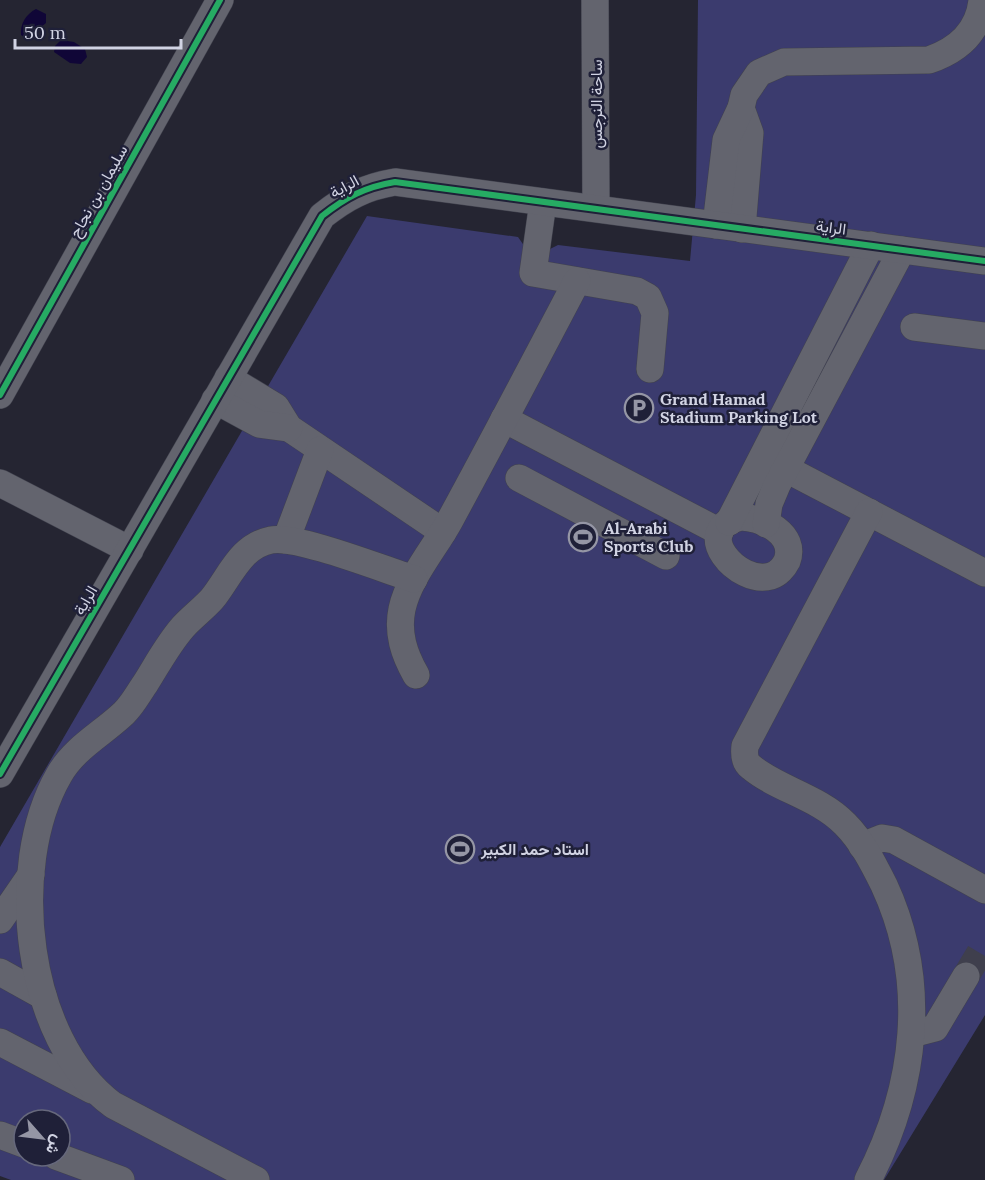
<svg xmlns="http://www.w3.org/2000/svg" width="985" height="1180" font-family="Lora,Vazirmatn,serif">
  <rect width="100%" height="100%" fill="#252532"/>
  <path fill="#3b3b6e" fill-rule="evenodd" d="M698 0H985V1015L884 1180H11L0 1176V847L367 216 518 237 525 247 550 249 558 245 690 261 696 195ZM24 1120H60V1156H24Z"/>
  <g fill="#100637">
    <path d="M36 9 46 14V23L41 27 36 37 27 39 21 35C20 24 26 14 36 9Z"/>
    <polygon points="61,40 74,42 85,49 87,57 81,64 70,63 54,52 55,46"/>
  </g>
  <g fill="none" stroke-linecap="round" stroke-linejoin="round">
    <polyline stroke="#3f3f4d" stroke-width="27" stroke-dasharray="27 14" stroke-linecap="butt" points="966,976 985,944"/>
    <g stroke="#41424e" stroke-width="28">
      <g id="minor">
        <polyline points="595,0 596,208"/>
        <polyline points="741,108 750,133 742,229"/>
        <polyline points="543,202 533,273 637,291 648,297 655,313 650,369"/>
        <path d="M716 225 726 140 741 108 744 95 759 73 784 62 929 60C958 50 979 32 982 0"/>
        <polyline points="914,327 985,336"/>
        <polyline points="228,378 276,407 289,428 443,532"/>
        <polyline points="0,395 220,0"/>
        <polyline points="215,400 259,424 289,428"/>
        <polyline points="504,419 720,532"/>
        <polyline points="771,461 985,573"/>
        <polyline points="519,478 666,556"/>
        <polyline points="0,483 130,550"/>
        <path d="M741 517C763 518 797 534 787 561 784 567 778 574 771 576 738 586 689 530 741 517Z"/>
        <polyline points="729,522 871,245"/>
        <polyline points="766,524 769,504 777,485 902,250"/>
        <polyline points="286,540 320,450"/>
        <path d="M416 675C404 654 397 633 402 609 409 577 435 548 450 520 493 441 535 361 577 281"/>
        <path d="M0 774 322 216C346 197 365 187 395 182L985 261"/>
        <polyline points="862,846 882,838 894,840 985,890"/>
        <polyline points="0,920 31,875"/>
        <polyline points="0,972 43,996"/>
        <polyline points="912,1034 935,1028 966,976"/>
        <polyline points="0,1042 92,1090"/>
        <polyline points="0,1135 24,1144"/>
        <polyline points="56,1156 121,1180"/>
        <path d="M256 1180 113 1105C25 1040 6 867 59 775 74 748 102 734 124 713 133 704 138 694 145 684 157 665 168 644 183 627 192 617 203 609 212 599 230 577 240 546 271 540 297 535 385 570 414 579"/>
        <path d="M868 1180C916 1087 929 982 884 885 873 863 862 841 845 824 819 797 777 789 751 767 744 762 744 754 745 746L869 512"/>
      </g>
    </g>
    <use href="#minor" stroke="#63646e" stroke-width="27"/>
    <g stroke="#1f2038" stroke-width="10">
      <g id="cycleway">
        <polyline points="0,395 220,0"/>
        <path d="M0 774 322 216C346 197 365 187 395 182L985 261"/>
      </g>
    </g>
    <use href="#cycleway" stroke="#26ab63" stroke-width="6"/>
  </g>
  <defs>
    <g id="parking-ring" transform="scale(1.5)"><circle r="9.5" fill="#1f2038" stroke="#9596a5" stroke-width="1.5"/><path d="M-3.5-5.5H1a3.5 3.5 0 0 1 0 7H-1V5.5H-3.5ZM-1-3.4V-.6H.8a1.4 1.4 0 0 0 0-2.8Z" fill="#9596a5"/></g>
    <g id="stadium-ring" transform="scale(1.5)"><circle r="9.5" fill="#1f2038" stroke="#9596a5" stroke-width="1.5"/><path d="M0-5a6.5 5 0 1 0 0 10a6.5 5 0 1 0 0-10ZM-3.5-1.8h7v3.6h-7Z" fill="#9596a5"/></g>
  </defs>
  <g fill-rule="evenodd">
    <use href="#parking-ring" x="639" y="408"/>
    <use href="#stadium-ring" x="583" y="537"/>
    <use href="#stadium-ring" x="460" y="849"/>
  </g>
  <g text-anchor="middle" stroke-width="5" stroke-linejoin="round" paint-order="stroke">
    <g font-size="16" fill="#d1d3e3" stroke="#1f2038">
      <text transform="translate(596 104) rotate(-90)" y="6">ساحة النرجس</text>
      <text transform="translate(344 186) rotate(-29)" y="6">الراية</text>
      <text transform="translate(98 191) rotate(-61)" y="6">سليمان بن نجاح</text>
      <text transform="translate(831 227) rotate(7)" y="6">الراية</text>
      <text transform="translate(85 600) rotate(-60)" y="6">الراية</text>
    </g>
    <g font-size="16" font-weight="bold" fill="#d1d3e3" stroke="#1f2038" text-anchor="start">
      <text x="660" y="405">Grand Hamad<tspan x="660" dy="18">Stadium Parking Lot</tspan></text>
      <text x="604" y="534">Al-Arabi<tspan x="604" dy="18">Sports Club</tspan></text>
      <text x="481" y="855">استاد حمد الكبير</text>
    </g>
  </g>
  <g transform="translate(42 1138) rotate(118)"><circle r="28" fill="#1f2038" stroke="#66687c" stroke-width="1.5"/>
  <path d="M0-4.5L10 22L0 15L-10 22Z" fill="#9596a5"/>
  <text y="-9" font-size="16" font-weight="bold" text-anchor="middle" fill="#d1d3e3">ش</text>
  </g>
  <path d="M15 39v9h166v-9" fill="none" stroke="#d1d3e3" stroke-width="3"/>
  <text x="24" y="39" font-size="18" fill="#d1d3e3" stroke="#1f2038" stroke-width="4.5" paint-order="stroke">50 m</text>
</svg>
